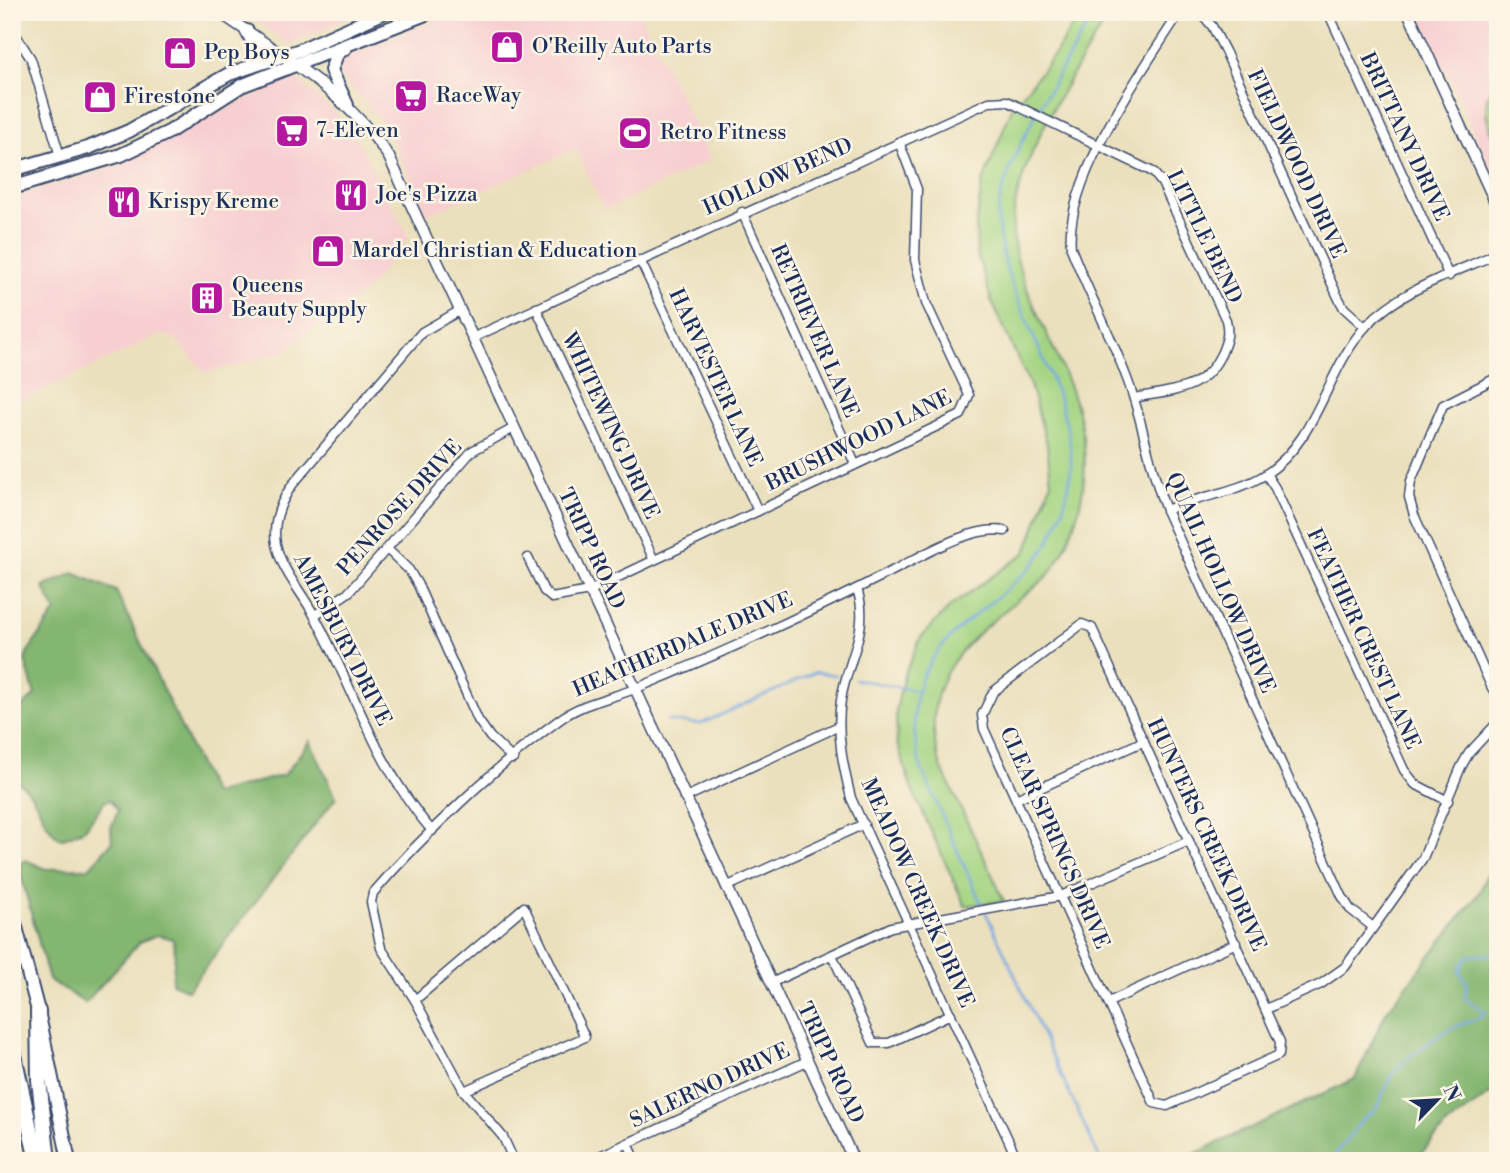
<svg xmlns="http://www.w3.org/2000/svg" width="1510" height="1173" font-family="'Libre Bodoni',serif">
	<rect width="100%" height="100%" fill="#fcf5e5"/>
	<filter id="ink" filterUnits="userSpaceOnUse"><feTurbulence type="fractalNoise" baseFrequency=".0143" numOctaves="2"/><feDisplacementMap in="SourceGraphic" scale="14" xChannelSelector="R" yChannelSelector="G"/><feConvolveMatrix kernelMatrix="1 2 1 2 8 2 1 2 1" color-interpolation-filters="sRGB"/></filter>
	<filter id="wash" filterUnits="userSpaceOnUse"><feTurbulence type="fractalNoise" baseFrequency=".00686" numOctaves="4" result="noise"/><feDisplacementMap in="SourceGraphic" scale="28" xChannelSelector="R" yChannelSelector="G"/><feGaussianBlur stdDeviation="1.57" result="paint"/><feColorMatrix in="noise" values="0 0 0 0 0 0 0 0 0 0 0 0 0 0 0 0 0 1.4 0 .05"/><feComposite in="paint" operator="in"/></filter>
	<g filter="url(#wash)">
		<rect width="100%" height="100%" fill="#ebe0bd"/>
		<g fill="#f7cfd1">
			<path d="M244,12h117l-71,32z"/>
			<path d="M454,12h185l72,148 -107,50 -28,-61 -149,66 -42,-90 -45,-50 1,-16z"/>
			<path d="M1419,12h79v173z"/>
			<path d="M296,78l54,49 59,111 -41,51 -86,64 -77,20 -30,-35 -13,-4 -150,71v-208l106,-31 97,-52 64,-31z"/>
		</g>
		<g fill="#a4d482" stroke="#608270" stroke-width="2">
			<path d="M1081,12h30c-34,53 -101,157 -98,220 2,37 20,71 35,105 22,46 41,89 36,141 -2,29 -17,76 -37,98 -9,10 -23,18 -33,27 -53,43 -94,79 -76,154 3,14 13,29 19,43 16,34 32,67 47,101l-39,5 -54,-119 -14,-44 -1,-33 8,-35 17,-38 30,-31 75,-54 25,-69 -4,-39 -17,-59 -38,-83 -15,-48 -1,-30 6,-40 30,-76 43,-54z"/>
			<path d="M1498,77l-4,31 4,33c-15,-20 -17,-43 0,-64z"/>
		</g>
		<g fill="#83b670" stroke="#4f7267" stroke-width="2">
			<path d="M74,573l42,18 97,203 71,-19 26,-34 26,56 -148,193 -16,-7 3,-30 -2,-14 -16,-4 -17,7 -55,61 -36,-23 -31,-116 8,-4 20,9 43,-1 23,-26 -1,-14 7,-18 -8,-10 -6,2 -19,27 -24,10c-23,-15 -21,-49 -49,-60v-63l23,-21 -10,-34 2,-8 29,-42 -13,-24z"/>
			<path d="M1498,849v239l-52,38 -32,35h-235l176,-82 31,-67 93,-119z"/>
		</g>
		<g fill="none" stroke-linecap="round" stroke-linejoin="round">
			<g stroke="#75a7e1" stroke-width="2.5">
				<path d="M855,679l62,12"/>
				<path d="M667,721l34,3 115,-52 20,3"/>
				<path d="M983,907c-17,-37 -34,-74 -49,-111 -6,-13 -14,-26 -16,-40 -21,-103 46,-125 107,-183 27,-25 43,-68 46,-105 2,-43 -18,-87 -35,-126 -17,-40 -38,-81 -38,-126 -1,-47 72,-161 98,-204"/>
				<path d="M986,913l115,248"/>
				<path d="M1330,1161l33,-42 13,-9 15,-34 18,-19 40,-28 32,-12 5,-5 -21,-13 2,-16 -8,-13 9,-14 30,-2"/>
			</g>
		</g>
	</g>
	<g filter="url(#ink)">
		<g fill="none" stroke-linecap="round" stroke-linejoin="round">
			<g stroke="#3a4a6c" stroke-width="11">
				<g id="minor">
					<path d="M1180,12c-37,58 -116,167 -109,236 19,50 46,97 62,148 12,38 18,76 33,114l176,386 8,13 23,18"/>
					<path d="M1200,12l12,14 13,25 113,246 6,11 21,19"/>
					<path d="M1328,12l121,264"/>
					<path d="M12,29l19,30 29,97"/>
					<path d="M742,212l113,252"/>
					<path d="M640,260l118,251"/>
					<path d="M536,308l117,250"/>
					<path d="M472,338l517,-236 18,-1 146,71 9,11 64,137c3,13 1,20 -4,32 -18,40 -49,38 -88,46"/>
					<path d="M1498,377l-55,28 -32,76 -2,16 5,18 78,173 6,6"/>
					<path d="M1266,474l9,14 129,282 11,14 33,17"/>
					<path d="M1166,510c32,-14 71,-17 100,-36 53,-35 60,-105 101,-149 34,-36 88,-52 131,-72"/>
					<path d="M387,549l22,21 9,15 60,135 12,17 23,22"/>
					<path d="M528,558l16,33 8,7 37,-7 372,-176 8,-20 -43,-92 -11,-43 2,-71 -18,-47"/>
					<path d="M857,589c14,40 -10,71 -16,111 -5,33 2,66 10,98l167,363"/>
					<path d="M315,615l34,-23 123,-141 42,-23"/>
					<path d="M1082,624l10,4 188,414 -1,13 -112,51 -13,-3 -170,-374 -2,-14 11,-23z"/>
					<path d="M684,798l155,-72"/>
					<path d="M1016,799l128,-58"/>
					<path d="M432,831c-58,-68 -77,-141 -118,-216 -12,-23 -33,-45 -38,-71 -4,-23 4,-42 17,-60l129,-152 37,-21"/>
					<path d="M726,887l138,-63"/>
					<path d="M832,955l41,88h16l62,-29"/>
					<path d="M771,983l120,-56 170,-31 128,-55"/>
					<path d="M415,1000l109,-93 61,130 -121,54"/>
					<path d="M1109,1002l127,-59"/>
					<path d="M1266,1009l55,-25 24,-17 78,-109 38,-91 8,-14 29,-31"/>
					<path d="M628,1143l8,18"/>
					<path d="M514,1161l-11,-24 -39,-46 -49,-91 -34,-52 -10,-46 2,-9c51,-59 123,-127 186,-173 24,-18 51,-21 78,-32 86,-35 172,-75 255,-117 30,-15 79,-46 113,-40"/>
					<path d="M589,1161l218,-100"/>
				</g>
			</g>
			<g stroke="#3a4a6c" stroke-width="13">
				<g id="tertiary">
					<path d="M219,12c62,43 128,81 170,145l465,1004"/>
					<path d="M1408,12l90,196"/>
				</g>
			</g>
			<g stroke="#3a4a6c" stroke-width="16">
				<g id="secondary">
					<path d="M247,31l8,16 -3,19"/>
					<path d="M345,48l-8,6 -6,16 16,35"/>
					<path d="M12,170l76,-22 41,-17 100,-57 71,-24 85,-38"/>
					<path d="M12,188l109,-33 48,-23 72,-46 190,-74"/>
					<path d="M12,912l26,99 31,150"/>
				</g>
			</g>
			<g stroke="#3a4a6c" stroke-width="18">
				<g id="motorway">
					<path d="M38,1011l1,69 9,81"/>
					<path d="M12,1046l25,115"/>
					<path d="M12,1160v1"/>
				</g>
			</g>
			<use href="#minor" stroke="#fff" stroke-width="8"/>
			<use href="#tertiary" stroke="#fff" stroke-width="10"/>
			<use href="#secondary" stroke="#fff" stroke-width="12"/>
			<use href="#motorway" stroke="#fff" stroke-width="14"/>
		</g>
	</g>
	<defs>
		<g id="shop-square" transform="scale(1.75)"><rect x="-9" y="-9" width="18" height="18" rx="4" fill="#b5179e" stroke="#fcf5e5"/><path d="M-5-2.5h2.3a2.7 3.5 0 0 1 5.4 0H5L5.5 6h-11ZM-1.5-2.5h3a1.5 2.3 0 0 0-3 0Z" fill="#fff"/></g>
		<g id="supermarket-square" transform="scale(1.75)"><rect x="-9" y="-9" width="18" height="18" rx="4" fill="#b5179e" stroke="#fcf5e5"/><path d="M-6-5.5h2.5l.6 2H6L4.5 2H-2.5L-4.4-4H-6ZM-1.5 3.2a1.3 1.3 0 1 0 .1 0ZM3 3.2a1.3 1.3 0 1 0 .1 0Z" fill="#fff"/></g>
		<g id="stadium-square" transform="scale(1.75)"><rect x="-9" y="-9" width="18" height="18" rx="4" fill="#b5179e" stroke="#fcf5e5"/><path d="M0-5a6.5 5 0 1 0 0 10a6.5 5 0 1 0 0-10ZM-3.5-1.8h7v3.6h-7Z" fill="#fff"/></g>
		<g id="restaurant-square" transform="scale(1.75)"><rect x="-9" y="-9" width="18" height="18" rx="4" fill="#b5179e" stroke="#fcf5e5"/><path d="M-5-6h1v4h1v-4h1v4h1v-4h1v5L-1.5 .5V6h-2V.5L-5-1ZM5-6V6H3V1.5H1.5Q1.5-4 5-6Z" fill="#fff"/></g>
		<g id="building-square" transform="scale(1.75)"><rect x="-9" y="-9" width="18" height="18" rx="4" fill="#b5179e" stroke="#fcf5e5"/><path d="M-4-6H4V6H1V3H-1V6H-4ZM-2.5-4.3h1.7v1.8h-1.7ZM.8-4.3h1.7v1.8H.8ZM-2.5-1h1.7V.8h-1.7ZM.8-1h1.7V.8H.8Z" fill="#fff"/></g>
	</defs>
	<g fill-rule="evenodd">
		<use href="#shop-square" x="507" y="47"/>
		<use href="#shop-square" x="180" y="53"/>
		<use href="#supermarket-square" x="411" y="96"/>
		<use href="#shop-square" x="100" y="97"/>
		<use href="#supermarket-square" x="292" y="131"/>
		<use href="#stadium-square" x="635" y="133"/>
		<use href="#restaurant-square" x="351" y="195"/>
		<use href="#restaurant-square" x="124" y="202"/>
		<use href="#shop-square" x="328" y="251"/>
		<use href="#building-square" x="207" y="298"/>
	</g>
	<g text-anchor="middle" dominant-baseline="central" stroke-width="5" stroke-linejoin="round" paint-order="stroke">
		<g font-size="21" fill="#1b2f5e" stroke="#fcf5e5" text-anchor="start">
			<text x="532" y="47">O'Reilly Auto Parts</text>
			<text x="204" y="53">Pep Boys</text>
			<text x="436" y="96">RaceWay</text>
			<text x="124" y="97">Firestone</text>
			<text x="316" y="131">7-Eleven</text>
			<text x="660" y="133">Retro Fitness</text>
			<text x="376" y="195">Joe's Pizza</text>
			<text x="148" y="202">Krispy Kreme</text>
			<text x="352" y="251">Mardel Christian &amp; Education</text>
			<text x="232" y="286">Queens<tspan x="232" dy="24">Beauty Supply</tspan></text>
		</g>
		<g font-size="21" fill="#1b2f5e" stroke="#fcf5e5">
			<text transform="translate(1404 137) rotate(65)">BRITTANY DRIVE</text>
			<text transform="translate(1296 164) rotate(65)">FIELDWOOD DRIVE</text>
			<text transform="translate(778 177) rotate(-24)">HOLLOW BEND</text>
			<text transform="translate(1204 237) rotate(64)">LITTLE BEND</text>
			<text transform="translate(814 331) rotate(66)">RETRIEVER LANE</text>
			<text transform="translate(715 378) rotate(65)">HARVESTER LANE</text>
			<text transform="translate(610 426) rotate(65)">WHITEWING DRIVE</text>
			<text transform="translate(859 441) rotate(-26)">BRUSHWOOD LANE</text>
			<text transform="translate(400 508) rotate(-48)">PENROSE DRIVE</text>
			<text transform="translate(591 549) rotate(65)">TRIPP ROAD</text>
			<text transform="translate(1220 583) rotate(66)">QUAIL HOLLOW DRIVE</text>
			<text transform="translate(1363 639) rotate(65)">FEATHER CREST LANE</text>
			<text transform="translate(342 640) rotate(63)">AMESBURY DRIVE</text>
			<text transform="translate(683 645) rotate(-23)">HEATHERDALE DRIVE</text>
			<text transform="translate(1206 835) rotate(65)">HUNTERS CREEK DRIVE</text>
			<text transform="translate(1054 838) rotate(66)">CLEAR SPRINGS DRIVE</text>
			<text transform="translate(917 893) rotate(66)">MEADOW CREEK DRIVE</text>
			<text transform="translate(830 1063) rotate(65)">TRIPP ROAD</text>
			<text transform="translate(710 1086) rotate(-25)">SALERNO DRIVE</text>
		</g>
	</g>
	<rect width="1510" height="1173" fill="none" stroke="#fcf5e5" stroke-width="42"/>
	<g transform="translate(1437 1100) rotate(65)" stroke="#fcf5e5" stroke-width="5" paint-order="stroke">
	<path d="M0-5L12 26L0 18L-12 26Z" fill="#1b2f5e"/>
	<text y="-10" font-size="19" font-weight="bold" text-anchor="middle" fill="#1b2f5e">N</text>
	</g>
</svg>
